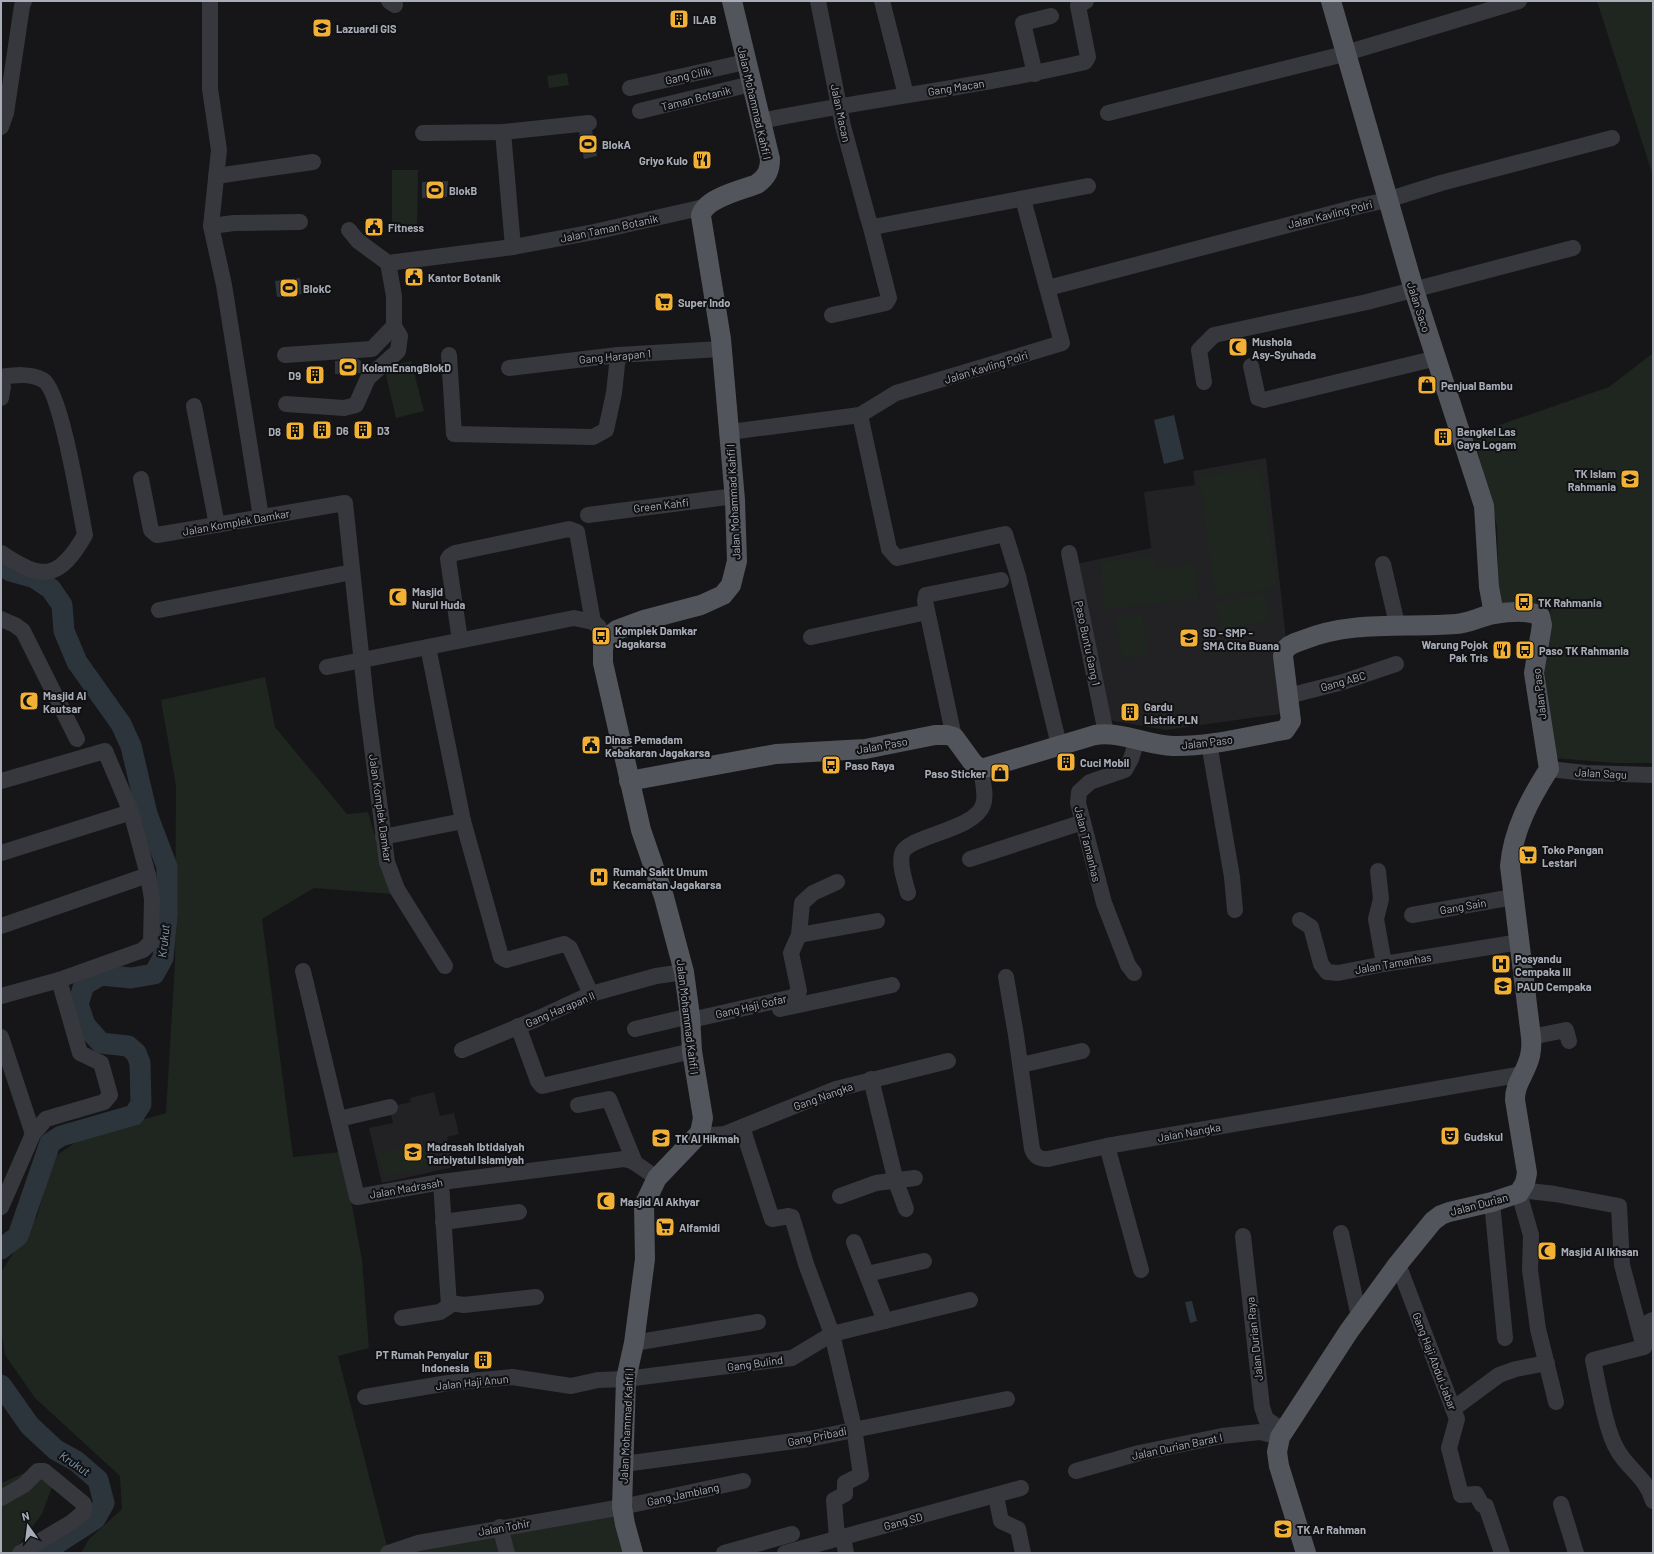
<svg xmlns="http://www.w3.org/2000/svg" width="1654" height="1554" font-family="Barlow,sans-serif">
	<rect width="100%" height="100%" fill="#161618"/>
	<g fill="#222225">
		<path d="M1266,458l28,254 -128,18 -57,-10 -33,-156 75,-16 -7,-56 51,-7 -2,-14z"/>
		<path d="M434,1092l6,24 14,-3 5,21 -12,3 7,30 -72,16 -13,-55 24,-5 -4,-16 22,-5 -1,-4z"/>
	</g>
	<g fill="#1e261f">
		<path d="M1597,1h56v175z"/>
		<path d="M567,73l2,12 -20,3 -2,-12z"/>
		<path d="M392,170h26l-1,65 -25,-6z"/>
		<path d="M1653,353v410h-38l-61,-5 -11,-69 8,-83 -52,4 -2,-84 -24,-92 136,-47z"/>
		<path d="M411,361l13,50 -28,7 -12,-51z"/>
		<path d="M1261,467l16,121 -62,8 -16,-120z"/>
		<path d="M1153,556l2,13 40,-5 4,35 -94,10 -5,-47z"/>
		<path d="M1265,593l5,28 -50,9 -5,-27z"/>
		<path d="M1142,614l6,42 -26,4 -7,-42z"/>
		<path d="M265,677l10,50 72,87 21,-2 24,82 -78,-6 -52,31 31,238 49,-5 20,108 7,88 -31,8 50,194 225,-44 11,47h-543l8,-14 33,-30 -2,-33 -85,-78 -30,-43 -4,-27v-56l36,-55 16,-59 30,-21 83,-24 9,-150 1,-177 -15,-86z"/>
		<path d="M423,1143l5,24 -44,10 -6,-24z"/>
		<path d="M29,1471l24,13 -11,30 -30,39h-11v-70z"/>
	</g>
	<g fill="#2c353c">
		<path d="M592,130l5,26 -13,3 -5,-27z"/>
		<path d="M448,181l-1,16 -25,1v-16z"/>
		<path d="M300,278l2,16 -25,3 -2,-16z"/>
		<path d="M354,357l7,4v12l-26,1v-13l13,-1z"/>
		<path d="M1174,415l10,44 -20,5 -10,-44z"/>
		<path d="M1192,1301l5,20 -7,2 -5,-21z"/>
	</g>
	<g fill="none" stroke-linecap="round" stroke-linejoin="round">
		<g stroke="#2c353c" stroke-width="21">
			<path d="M1,564l9,7 25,7 16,11 11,16 2,26 13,31 44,62 10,22 16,68 20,53v48l-4,43 -9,16 -23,4 -30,-3 -17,10 -6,19 7,21 16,18 27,3 8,7 4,10 1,41 -7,11 -73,21 -11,7 -32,93 -17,13"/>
			<path d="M1,1385l29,41 26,24 20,11 22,19 6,23 -9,16 -53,34"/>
		</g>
		<g stroke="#37383d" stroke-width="16">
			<path d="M210,1v88l9,61 -8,76 13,59 37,232"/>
			<path d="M389,1l6,4"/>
			<path d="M818,1l25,125 25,92 2,6 3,3 215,-41"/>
			<path d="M882,1l24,94"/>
			<path d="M1035,74l-12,-51 28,-7"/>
			<path d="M630,88l115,-26"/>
			<path d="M640,111l111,-27"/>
			<path d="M1108,113l228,-57 183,-55"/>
			<path d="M761,121c108,-22 217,-34 324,-59l3,-5 -10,-51 8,-5"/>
			<path d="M1,127l5,-14 16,-107 2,-5"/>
			<path d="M503,132l10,115"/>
			<path d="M423,133l80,-1 86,-9"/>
			<path d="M216,176l97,-14"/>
			<path d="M211,226l23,-3 66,-1"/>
			<path d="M349,230l9,11 30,22 125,-16 81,-15 110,-25"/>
			<path d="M1048,288l312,-82 27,-6 54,-17 171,-45"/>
			<path d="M832,315l54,-12 3,-5 -19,-74"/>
			<path d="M285,355l87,-6 22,-23"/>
			<path d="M449,355l5,79 139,3 13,-7 8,-37 4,-38"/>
			<path d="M1251,366l7,32 6,2 173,-42"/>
			<path d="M509,368l109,-13 103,-6"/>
			<path d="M1,377c14,-2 29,-4 42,3 18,10 37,130 42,155 -26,45 -42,46 -84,18"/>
			<path d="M1,380l2,7 -2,11"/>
			<path d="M1204,382l-5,-32 15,-15 153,-33 206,-54"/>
			<path d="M286,404l58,4 12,-3 12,-27 30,-27 2,-15 -6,-10v-30l-6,-33"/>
			<path d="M194,406l23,119"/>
			<path d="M860,415l29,134 8,9 108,-24 13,42 41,169"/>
			<path d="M730,432l130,-17 36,-22 166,-50 -39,-144"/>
			<path d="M141,479l10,51 6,5 188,-32 21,198 21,161 10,27 48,77"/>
			<path d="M588,515l147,-19"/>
			<path d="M1069,553l37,180"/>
			<path d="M1383,564l14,60"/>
			<path d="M159,610l193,-38"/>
			<path d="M1,619l14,6 8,6 54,108"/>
			<path d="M811,637l116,-25"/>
			<path d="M460,640l-12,-81 2,-3 5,-3 114,-24 8,3 16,90"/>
			<path d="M428,647l35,174 38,136 5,3 58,-16 6,4 21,46"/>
			<path d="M327,667l247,-49 19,4 6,5"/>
			<path d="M1288,696l55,-14 53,-18"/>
			<path d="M954,737l-29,-136 1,-6 75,-15"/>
			<path d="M1209,743l23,134 3,33"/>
			<path d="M1549,769l37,4 67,2"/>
			<path d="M1,781l104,-30 26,61 17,63 4,24 -1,43 -8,8 -84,30 -58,16"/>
			<path d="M383,837l80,-16"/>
			<path d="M1,853l130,-41"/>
			<path d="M970,859l113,-37"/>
			<path d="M1378,871l3,28 -5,20 8,45"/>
			<path d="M908,893c-3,-12 -9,-27 -6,-39 4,-18 72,-23 81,-49 4,-10 -1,-25 -2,-36"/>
			<path d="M1412,915l101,-18"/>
			<path d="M1300,920l11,7 10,37 6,8 11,1 46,-9 136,-22"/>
			<path d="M1,926l147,-51"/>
			<path d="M799,935l78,-14"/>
			<path d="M303,971l54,226 84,-15 183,-23 8,2 25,17"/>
			<path d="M1134,973l-6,-8 -24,-62 -26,-100 1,-11 11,-10 35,-12 6,-11 6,-19"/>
			<path d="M1006,977l10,58 16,114c3,8 7,10 16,10l59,-13 416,-72"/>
			<path d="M780,1009l112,-24"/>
			<path d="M691,1020l102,-23 6,-6 -8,-38 8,-18 3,-32 11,-10 24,-11"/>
			<path d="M518,1026l20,55 4,5 150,-35"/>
			<path d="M635,1029l55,-13"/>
			<path d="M1,1037l32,97"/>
			<path d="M1531,1037l35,-7 3,11"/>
			<path d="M462,1050l77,-32 52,-24 65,-18 28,-4"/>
			<path d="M1021,1065l61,-14"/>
			<path d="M871,1079l25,103 10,27"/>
			<path d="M578,1105l31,-6 26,64"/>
			<path d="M339,1119l51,-12"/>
			<path d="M742,1127l30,92 17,-3 3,1 14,47 26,70 22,94 7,47 -16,8v11l-11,6 3,38"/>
			<path d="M700,1133l12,2 13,-1 111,-45 112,-28"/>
			<path d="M1107,1146l34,124"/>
			<path d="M1521,1190l34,4 64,12 3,59 22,82"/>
			<path d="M1519,1193l12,42 -1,35 8,59 18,73"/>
			<path d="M840,1196l36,-13 39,-5"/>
			<path d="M1492,1202l13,136"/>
			<path d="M1,1207l32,-73 13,-15 58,-17 6,-7 -9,-32 -21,-10 -21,-73"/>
			<path d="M443,1222l76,-10"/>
			<path d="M1341,1233l18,84"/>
			<path d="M1243,1236l19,171 4,12 18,12"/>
			<path d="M854,1242l31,79"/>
			<path d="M1398,1264l59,155 -8,29 12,47 15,-1 6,11 4,1 16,47"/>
			<path d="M867,1274l57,-13"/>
			<path d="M450,1303l14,2 72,-8"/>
			<path d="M402,1318l38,-6 9,-6 -8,-124"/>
			<path d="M634,1343l124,-21"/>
			<path d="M1644,1343l3,-20 6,-3"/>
			<path d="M1644,1347l-51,13c5,23 13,73 25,91 11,19 28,26 35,50"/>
			<path d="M365,1397l83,-14 64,-6 59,9 27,-6 28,-1 166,-21 40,-24 138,-34"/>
			<path d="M1453,1409l46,-34 17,-6 31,-6"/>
			<path d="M624,1464l185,-25 198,-40"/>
			<path d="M1076,1471l63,-18 83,-17 38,-4 20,5"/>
			<path d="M996,1496l5,25 17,8 5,24"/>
			<path d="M1,1498l23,-13 14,-14h6l40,33v8l-12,10 -52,31"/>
			<path d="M1561,1504l15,49"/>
			<path d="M500,1527l7,26"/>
			<path d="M843,1537l3,16"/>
			<path d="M388,1553l30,-10 204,-36 121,-26"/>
			<path d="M724,1553l68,-19"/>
			<path d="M785,1553l236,-65"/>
		</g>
		<g stroke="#53555c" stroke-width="20">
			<path d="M1331,1l83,289 70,216 5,81 5,27"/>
			<path d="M629,781l147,-27 89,-5 70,-14h12l7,2 19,26 8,6 114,-34c26,-4 52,10 78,11 37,1 76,-10 112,-16l6,-9 -8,-65c2,-11 10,-12 20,-16 49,-20 101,-12 153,-16 14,-1 25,-8 38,-10 13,-2 35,-4 46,2l2,9 -8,48 15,96c-19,30 -36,61 -39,97l21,171c1,10 0,19 -4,28 -5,13 -12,20 -12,35l12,73 -2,10 -6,10 -27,9 -43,10 -8,3 -8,6 -35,43 -49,67 -69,106 -3,15 2,14 27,87"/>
			<path d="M633,1553l-8,-29 -3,-17 4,-128 8,-36 11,-84 -1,-54 13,-27 43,-45 3,-15 -11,-67 -2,-35 -6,-44 -20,-75 -23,-67 -38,-167v-16l5,-10 9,-7 27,-10 57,-15 22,-10 8,-10 6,-24 -2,-61 -14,-161 -20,-123c3,-18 41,-26 56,-32 10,-7 13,-14 13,-25l-38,-158"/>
		</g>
	</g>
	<defs>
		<g id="building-square" transform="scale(1)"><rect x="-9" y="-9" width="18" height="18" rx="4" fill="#f2b134" stroke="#111113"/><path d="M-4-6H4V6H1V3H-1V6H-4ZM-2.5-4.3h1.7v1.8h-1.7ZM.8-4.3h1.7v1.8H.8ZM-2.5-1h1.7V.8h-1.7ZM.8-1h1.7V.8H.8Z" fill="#111"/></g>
		<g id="school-square" transform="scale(1)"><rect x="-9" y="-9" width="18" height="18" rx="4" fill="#f2b134" stroke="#111113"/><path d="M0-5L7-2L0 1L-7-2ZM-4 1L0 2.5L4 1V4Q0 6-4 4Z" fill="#111"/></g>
		<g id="stadium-square" transform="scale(1)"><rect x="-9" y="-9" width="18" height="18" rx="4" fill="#f2b134" stroke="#111113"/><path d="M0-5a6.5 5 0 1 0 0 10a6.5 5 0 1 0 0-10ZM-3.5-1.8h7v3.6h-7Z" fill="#111"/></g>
		<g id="restaurant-square" transform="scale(1)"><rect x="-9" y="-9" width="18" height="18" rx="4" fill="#f2b134" stroke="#111113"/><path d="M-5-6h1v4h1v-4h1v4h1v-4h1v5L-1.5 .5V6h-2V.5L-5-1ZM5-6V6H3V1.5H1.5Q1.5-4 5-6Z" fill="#111"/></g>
		<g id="civic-square" transform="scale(1)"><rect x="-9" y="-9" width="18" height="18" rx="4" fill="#f2b134" stroke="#111113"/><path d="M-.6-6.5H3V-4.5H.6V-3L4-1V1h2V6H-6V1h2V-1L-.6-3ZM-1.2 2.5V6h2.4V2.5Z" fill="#111"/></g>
		<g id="supermarket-square" transform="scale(1)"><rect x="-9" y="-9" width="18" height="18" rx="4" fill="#f2b134" stroke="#111113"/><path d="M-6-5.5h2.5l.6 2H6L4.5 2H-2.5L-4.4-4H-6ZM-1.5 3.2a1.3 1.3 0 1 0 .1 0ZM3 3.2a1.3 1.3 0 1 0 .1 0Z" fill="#111"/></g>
		<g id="mosque-square" transform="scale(1)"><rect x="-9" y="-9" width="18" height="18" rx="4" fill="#f2b134" stroke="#111113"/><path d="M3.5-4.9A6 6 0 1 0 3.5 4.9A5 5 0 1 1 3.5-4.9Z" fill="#111"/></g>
		<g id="shop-square" transform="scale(1)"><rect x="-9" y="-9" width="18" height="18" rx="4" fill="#f2b134" stroke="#111113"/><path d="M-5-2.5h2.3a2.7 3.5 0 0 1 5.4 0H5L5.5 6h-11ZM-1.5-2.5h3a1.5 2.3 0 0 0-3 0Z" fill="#111"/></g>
		<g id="bus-square" transform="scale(1)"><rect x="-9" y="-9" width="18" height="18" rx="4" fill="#f2b134" stroke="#111113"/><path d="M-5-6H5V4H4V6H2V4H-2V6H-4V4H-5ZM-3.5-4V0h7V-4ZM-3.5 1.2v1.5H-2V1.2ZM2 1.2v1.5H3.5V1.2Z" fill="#111"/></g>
		<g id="hospital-square" transform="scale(1)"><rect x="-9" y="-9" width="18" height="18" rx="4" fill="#f2b134" stroke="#111113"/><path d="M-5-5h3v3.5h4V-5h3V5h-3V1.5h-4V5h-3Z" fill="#111"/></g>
		<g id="theatre-square" transform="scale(1)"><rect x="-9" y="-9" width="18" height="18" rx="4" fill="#f2b134" stroke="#111113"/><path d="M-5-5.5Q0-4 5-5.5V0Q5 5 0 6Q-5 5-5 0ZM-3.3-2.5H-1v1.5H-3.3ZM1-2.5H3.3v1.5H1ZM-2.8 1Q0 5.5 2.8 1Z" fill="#111"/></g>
	</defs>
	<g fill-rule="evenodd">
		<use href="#building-square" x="679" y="19"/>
		<use href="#school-square" x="322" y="28"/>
		<use href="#stadium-square" x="588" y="144"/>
		<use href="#restaurant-square" x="702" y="160"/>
		<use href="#stadium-square" x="435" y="190"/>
		<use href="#civic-square" x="374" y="227"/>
		<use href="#civic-square" x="414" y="277"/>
		<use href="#stadium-square" x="289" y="288"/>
		<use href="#supermarket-square" x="664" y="302"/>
		<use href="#mosque-square" x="1238" y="347"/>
		<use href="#stadium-square" x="348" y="367"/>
		<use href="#building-square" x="315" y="375"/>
		<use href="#shop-square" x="1427" y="385"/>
		<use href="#building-square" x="322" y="430"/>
		<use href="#building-square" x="363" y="430"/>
		<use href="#building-square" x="295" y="431"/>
		<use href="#building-square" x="1443" y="437"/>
		<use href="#school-square" x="1630" y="479"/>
		<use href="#mosque-square" x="398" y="597"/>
		<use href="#bus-square" x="1524" y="602"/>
		<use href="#bus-square" x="601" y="636"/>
		<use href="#school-square" x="1189" y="638"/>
		<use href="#restaurant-square" x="1502" y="650"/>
		<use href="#bus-square" x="1525" y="650"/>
		<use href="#mosque-square" x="29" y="701"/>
		<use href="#building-square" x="1130" y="712"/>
		<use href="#civic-square" x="591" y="745"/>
		<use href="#building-square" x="1066" y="762"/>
		<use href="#bus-square" x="831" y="765"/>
		<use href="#shop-square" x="1000" y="773"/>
		<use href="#supermarket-square" x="1528" y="855"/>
		<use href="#hospital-square" x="599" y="877"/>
		<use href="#hospital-square" x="1501" y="964"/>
		<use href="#school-square" x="1503" y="986"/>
		<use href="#theatre-square" x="1450" y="1136"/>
		<use href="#school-square" x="661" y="1138"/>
		<use href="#school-square" x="413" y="1152"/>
		<use href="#mosque-square" x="606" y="1201"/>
		<use href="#supermarket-square" x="665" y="1227"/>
		<use href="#mosque-square" x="1547" y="1251"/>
		<use href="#building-square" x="483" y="1360"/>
		<use href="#school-square" x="1283" y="1529"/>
	</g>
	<g text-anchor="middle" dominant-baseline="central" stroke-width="4" stroke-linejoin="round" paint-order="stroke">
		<g font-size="11" font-weight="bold" fill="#a8adb8" stroke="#111113" text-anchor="start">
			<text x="693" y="19">ILAB</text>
			<text x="336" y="28">Lazuardi GIS</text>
			<text x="602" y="144">BlokA</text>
			<text x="688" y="160" text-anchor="end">Griyo Kulo</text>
			<text x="449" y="190">BlokB</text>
			<text x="388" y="227">Fitness</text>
			<text x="428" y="277">Kantor Botanik</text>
			<text x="303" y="288">BlokC</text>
			<text x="678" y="302">Super Indo</text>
			<text x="1252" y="341">Mushola<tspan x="1252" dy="13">Asy-Syuhada</tspan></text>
			<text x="362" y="367">KolamEnangBlokD</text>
			<text x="301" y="375" text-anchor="end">D9</text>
			<text x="1441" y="385">Penjual Bambu</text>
			<text x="336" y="430">D6</text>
			<text x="377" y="430">D3</text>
			<text x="281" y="431" text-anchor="end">D8</text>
			<text x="1457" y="431">Bengkel Las<tspan x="1457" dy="13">Gaya Logam</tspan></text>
			<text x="1616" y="473" text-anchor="end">TK Islam<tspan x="1616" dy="13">Rahmania</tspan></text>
			<text x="412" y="591">Masjid<tspan x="412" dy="13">Nurul Huda</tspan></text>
			<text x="1538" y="602">TK Rahmania</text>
			<text x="615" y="630">Komplek Damkar<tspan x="615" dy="13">Jagakarsa</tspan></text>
			<text x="1203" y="632">SD - SMP -<tspan x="1203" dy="13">SMA Cita Buana</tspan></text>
			<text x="1488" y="644" text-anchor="end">Warung Pojok<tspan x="1488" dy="13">Pak Tris</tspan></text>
			<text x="1539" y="650">Paso TK Rahmania</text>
			<text x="43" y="695">Masjid Al<tspan x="43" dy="13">Kautsar</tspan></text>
			<text x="1144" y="706">Gardu<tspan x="1144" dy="13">Listrik PLN</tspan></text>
			<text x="605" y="739">Dinas Pemadam<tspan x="605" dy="13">Kebakaran Jagakarsa</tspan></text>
			<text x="1080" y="762">Cuci Mobil</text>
			<text x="845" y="765">Paso Raya</text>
			<text x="986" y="773" text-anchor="end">Paso Sticker</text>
			<text x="1542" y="849">Toko Pangan<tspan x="1542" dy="13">Lestari</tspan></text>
			<text x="613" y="871">Rumah Sakit Umum<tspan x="613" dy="13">Kecamatan Jagakarsa</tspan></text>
			<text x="1515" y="958">Posyandu<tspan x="1515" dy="13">Cempaka III</tspan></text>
			<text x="1517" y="986">PAUD Cempaka</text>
			<text x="1464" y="1136">Gudskul</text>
			<text x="675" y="1138">TK Al Hikmah</text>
			<text x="427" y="1146">Madrasah Ibtidaiyah<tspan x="427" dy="13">Tarbiyatul Islamiyah</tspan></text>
			<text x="620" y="1201">Masjid Al Akhyar</text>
			<text x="679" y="1227">Alfamidi</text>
			<text x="1561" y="1251">Masjid Al Ikhsan</text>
			<text x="469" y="1354" text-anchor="end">PT Rumah Penyalur<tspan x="469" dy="13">Indonesia</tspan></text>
			<text x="1297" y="1529">TK Ar Rahman</text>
		</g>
		<g font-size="11" fill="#a8adb8" stroke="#111113">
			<text transform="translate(688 75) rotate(-13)">Gang Cilik</text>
			<text transform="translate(956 87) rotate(-9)">Gang Macan</text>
			<text transform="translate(696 98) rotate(-14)">Taman Botanik</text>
			<text transform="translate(755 103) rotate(77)">Jalan Mohammad Kahfi I</text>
			<text transform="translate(841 113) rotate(78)">Jalan Macan</text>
			<text transform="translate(1330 214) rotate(-14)">Jalan Kavling Polri</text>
			<text transform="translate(609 228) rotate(-12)">Jalan Taman Botanik</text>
			<text transform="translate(1419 307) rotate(72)">Jalan Saco</text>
			<text transform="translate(615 356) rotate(-5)">Gang Harapan 1</text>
			<text transform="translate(986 367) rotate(-17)">Jalan Kavling Polri</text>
			<text transform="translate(733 502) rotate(-93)">Jalan Mohammad Kahfi I</text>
			<text transform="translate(661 505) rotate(-7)">Green Kahfi</text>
			<text transform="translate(236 522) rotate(-10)">Jalan Komplek Damkar</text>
			<text transform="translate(1088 643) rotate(78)">Paso Buntu Gang 1</text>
			<text transform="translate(1343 681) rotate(-16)">Gang ABC</text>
			<text transform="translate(1539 694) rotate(-97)">Jalan Paso</text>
			<text transform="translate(1207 742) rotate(-7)">Jalan Paso</text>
			<text transform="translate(882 745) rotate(-10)">Jalan Paso</text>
			<text transform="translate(1601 773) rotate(3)">Jalan Sagu</text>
			<text transform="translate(381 808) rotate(82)">Jalan Komplek Damkar</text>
			<text transform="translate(1088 844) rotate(76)">Jalan Tamanhas</text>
			<text transform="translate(1463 906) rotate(-10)">Gang Sain</text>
			<text transform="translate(1393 963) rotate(-10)">Jalan Tamanhas</text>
			<text transform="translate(751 1006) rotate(-13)">Gang Haji Gofar</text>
			<text transform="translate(560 1009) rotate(-23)">Gang Harapan II</text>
			<text transform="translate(688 1017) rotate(83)">Jalan Mohammad Kahfi I</text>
			<text transform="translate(823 1096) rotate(-20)">Gang Nangka</text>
			<text transform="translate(1189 1132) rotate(-10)">Jalan Nangka</text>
			<text transform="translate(406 1188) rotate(-10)">Jalan Madrasah</text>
			<text transform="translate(1479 1204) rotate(-15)">Jalan Durian</text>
			<text transform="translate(1254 1339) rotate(-96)">Jalan Durian Raya</text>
			<text transform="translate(1435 1361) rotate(69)">Gang Haji Abdul Jabar</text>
			<text transform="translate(755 1363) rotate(-8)">Gang Bulind</text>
			<text transform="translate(472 1382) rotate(-6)">Jalan Haji Anun</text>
			<text transform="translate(626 1426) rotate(-87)">Jalan Mohammad Kahfi I</text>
			<text transform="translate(817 1436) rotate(-11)">Gang Pribadi</text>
			<text transform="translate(1177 1446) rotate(-12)">Jalan Durian Barat I</text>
			<text transform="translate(683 1494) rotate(-12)">Gang Jamblang</text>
			<text transform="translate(903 1521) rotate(-15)">Gang SD</text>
			<text transform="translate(504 1527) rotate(-10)">Jalan Tohir</text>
		</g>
		<g font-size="12" font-style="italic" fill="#7f9bb3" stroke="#111113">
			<text transform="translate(163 941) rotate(-84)">Krukut</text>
			<text transform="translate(75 1463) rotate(34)">Krukut</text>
		</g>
	</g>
	<rect width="1654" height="1554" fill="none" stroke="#a8adb8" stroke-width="4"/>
	<g transform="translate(28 1526) rotate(346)" stroke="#111113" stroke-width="3" paint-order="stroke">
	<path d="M0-3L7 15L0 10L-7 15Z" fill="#a8adb8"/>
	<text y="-6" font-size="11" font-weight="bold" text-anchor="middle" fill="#a8adb8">N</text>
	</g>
</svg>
